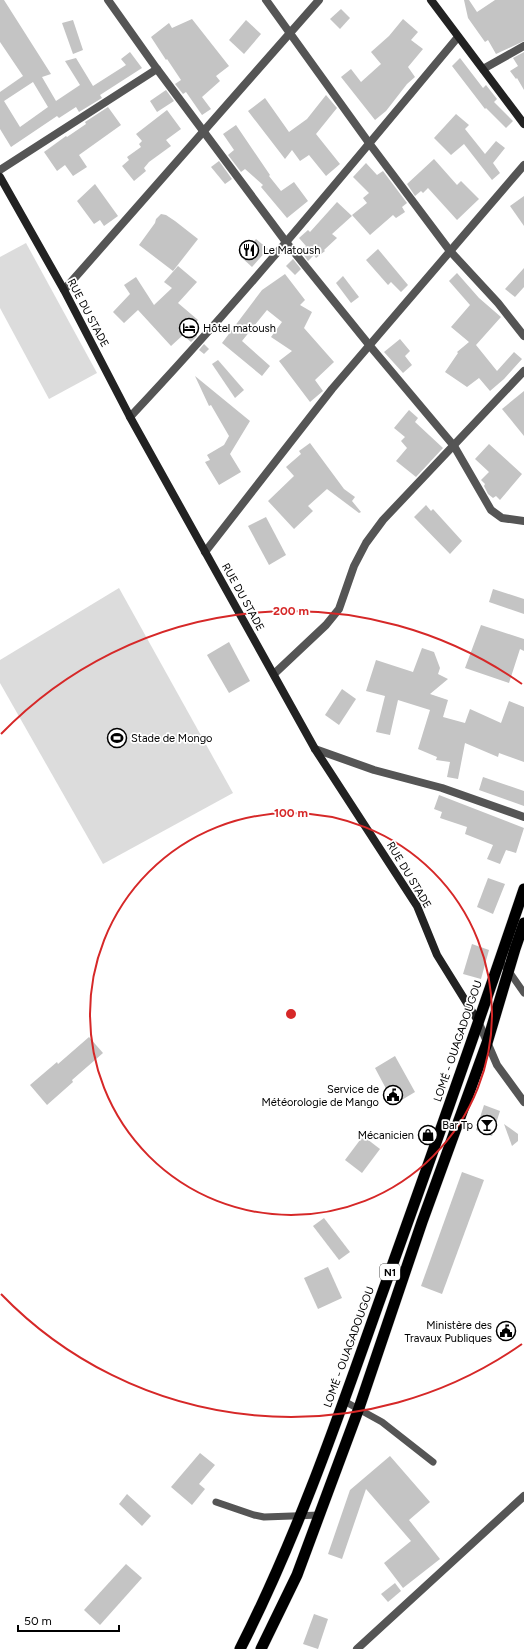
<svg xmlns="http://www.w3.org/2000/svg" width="524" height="1649" font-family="Figtree,sans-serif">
	<rect width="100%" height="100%" fill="#fff"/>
	<g fill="#dcdcdc">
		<path d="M26,243l71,130 -48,26 -49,-91v-51z"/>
		<path d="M119,588l114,205 -130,71 -103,-181v-23z"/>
	</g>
	<g fill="#c4c4c4" fill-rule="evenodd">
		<path d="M0,0h4l47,74 -9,3 14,24 24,-16 -15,-24 11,-3 17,28 33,-21 -5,-6 9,-7 12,16 -42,27 2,3 -23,14 -3,-5 -17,11 -2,-2 -46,31 -11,-18v-37l23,-16 -23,-34zM33,82l15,25 -28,20 -16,-26z"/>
		<path d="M464,0h5l8,12 18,-12h29v41l-28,13 -8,-14 -3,2 -17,-24z"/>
		<path d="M341,9l9,9 -10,11 -10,-10z"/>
		<path d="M192,19l37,47 -13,10 4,5 -18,16 9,12 -9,6 -16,-23 -3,2 -8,-10 6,-4 -14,-21 -1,1 -15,-23 18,-14 3,5z"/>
		<path d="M403,19l15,13 -7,8 12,9 -15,18 7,10 -8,7 -21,27 -11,9 -34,-43 10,-8 10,13 20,-18 -10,-12 18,-16z"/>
		<path d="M73,20l10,30 -10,4 -11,-31z"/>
		<path d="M246,20l15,14 -17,20 -15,-14z"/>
		<path d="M524,52v38l-7,-12 -1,1 -6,-8 8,-5 -5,-8z"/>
		<path d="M460,58l23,30 3,-3 11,14 -3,3 19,19 -7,7 -20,-20 -1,1 -33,-43z"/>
		<path d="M166,90l8,11 -17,11 -7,-11z"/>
		<path d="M326,95l11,13 -21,26 24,30 -14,12 -17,-21 -9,6 -8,-11 -7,9 -37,-48 17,-13 24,34 18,-13z"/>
		<path d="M108,107l13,18 -42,30 8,12 -14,9 -8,-11 -8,6 -13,-19 22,-16 1,1 19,-13 -1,-2z"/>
		<path d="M167,110l14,19 -15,11 5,6 -22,16 -5,6 2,3 -12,10 -12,-15 7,-6 -2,-3 14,-10 -2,-3 3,-3 -6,-7z"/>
		<path d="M456,114l13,11 -4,4 20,25 11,-13 9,7 -12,15 7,10 -8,7 -28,-36 -13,11 -17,-17z"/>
		<path d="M236,125l34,50 -1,1 12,15 13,-9 14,19 -21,17 -26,-31 2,-2 -18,-16 -4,3 -13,-17 6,-5 -11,-16z"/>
		<path d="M434,159l23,26 4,-4 18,18 -22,21 -29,-32 -5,5 -2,-2 -6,5 -8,-12z"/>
		<path d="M219,161l13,18 -7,5 -14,-17z"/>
		<path d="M366,163l11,12 6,-4 24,32 -5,4 3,5 -9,6 -3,-3 -23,20 -18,-20 15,-12 -4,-5 6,-5 -16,-16z"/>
		<path d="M95,184l23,32 -14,10 -4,-6 -6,4 -17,-23z"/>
		<path d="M524,196v30l-14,-20z"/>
		<path d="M337,202l15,14 -20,18 5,4 -13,12 1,1 -9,7 -2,-3 -6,6 -7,-10 5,-5 -7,-8 9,-8 2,2z"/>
		<path d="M161,214l5,1 9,6 23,18 -25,32 -34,-26 16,-22 1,-4z"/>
		<path d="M256,239l12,10 -16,18 -11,-10z"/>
		<path d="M378,249l30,36 -7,7 -10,-10 -3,3 -22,-25z"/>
		<path d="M293,259l8,10 -6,6 -9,-9z"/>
		<path d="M178,266l19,16 -19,21 20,17 -8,7 7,9 -6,6 -8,-7 -12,11 -33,-36 -14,13 -11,-11 17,-18 -6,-9 12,-8 18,28 18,-17 -8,-6z"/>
		<path d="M524,268v19l-9,10 -10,-8z"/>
		<path d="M457,273l22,25 22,19 -25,28 21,26 17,-19 8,7 -18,20 -14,12 -11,-13 -12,9 -22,-15 13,-19 -1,-1 12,-10 -18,-15 19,-22 -21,-24z"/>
		<path d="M285,274l20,26 -5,5 12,7 -8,16 30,34 -19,18 8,11 -13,11 -31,-41 13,-10 -21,-14 11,-15 -15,-12 -25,31 28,25 -8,10 -40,-33 40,-53z"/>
		<path d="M343,276l16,21 -8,6 -15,-20z"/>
		<path d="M400,339l10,12 -5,5 7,9 -9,8 -19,-21z"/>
		<path d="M204,344l5,5 -5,5 -5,-4z"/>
		<path d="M218,360l26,30 -9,8 -23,-34z"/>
		<path d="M195,376l55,45 -20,33 11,18 -22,13 -14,-23 5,-2 -3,-5 17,-10 5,-9 -18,-31 -2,1z"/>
		<path d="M524,391v45l-22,-27z"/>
		<path d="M409,410l9,8 -3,4 28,26 -27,29 -20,-16 11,-13 -6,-7 4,-4 -11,-9z"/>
		<path d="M310,443l34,46 11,8 -3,4 9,11 -2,1 -32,-24 -19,17 5,5 -19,18 -26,-28 26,-25 -8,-9 15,-13 -2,-3z"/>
		<path d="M489,444l33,30 -22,26 -4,-4 -3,2 -5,-4 -4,-8 1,-2 -4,-4 8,-8 -14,-13z"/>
		<path d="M426,505l5,6 2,-2 29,32 -12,13 -36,-37z"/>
		<path d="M266,517l20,38 -17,10 -21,-39z"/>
		<path d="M493,589l31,10v15l-35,-12z"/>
		<path d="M481,625l43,14v12l-4,-2 -11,34 -44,-15z"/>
		<path d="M229,642l21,39 -21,12 -22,-38z"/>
		<path d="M422,648l12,4 6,16 -2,6 10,5 -18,15 18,6 -5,17 22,6 5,-14 31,14 8,-22 15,6v55l-25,-9 -1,4 -33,-14 -7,36 -11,-2 3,-15 -14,-2 1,-3 -19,-8 12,-39 -32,-10 -8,35 -14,-3 9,-36 -19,-5 10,-31 37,12z"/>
		<path d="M342,689l14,10 -17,26 -14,-10z"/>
		<path d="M483,777l41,14v15l-45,-16z"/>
		<path d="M439,795l85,33 -8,25 -10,-3 -6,14 -13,-5 6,-14 -28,-11 2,-7 -27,-9 2,-6 -8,-3z"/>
		<path d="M488,878l17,6 -12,30 -16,-7z"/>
		<path d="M472,944l17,6 -8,29 -18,-5z"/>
		<path d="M89,1037l14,16 -31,27 1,2 -26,23 -17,-20 27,-23 1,2z"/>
		<path d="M395,1056l20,36 -15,9 -3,-6 -6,3 -16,-30z"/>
		<path d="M484,1105l16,6 -8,25 -16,-6z"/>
		<path d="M504,1124l14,10v7l-6,5z"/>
		<path d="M363,1136l17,13 -18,24 -17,-13z"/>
		<path d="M462,1172l22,8 -42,114 -21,-8z"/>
		<path d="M324,1218l26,34 -11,8 -26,-34z"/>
		<path d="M328,1267l14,31 -24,11 -14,-31z"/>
		<path d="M200,1453l15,12 -16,19 6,5 -13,16 -21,-18z"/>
		<path d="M390,1456l40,46 -21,18 31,39 -37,29 -19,-25 27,-22 -45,-52 -24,70 -14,-5 22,-64z"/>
		<path d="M127,1494l24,22 -9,10 -23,-22z"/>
		<path d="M126,1564l16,14 -42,47 -16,-15z"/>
		<path d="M395,1583l6,8 -13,11 -7,-8z"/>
		<path d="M314,1614l14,5 -10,30 -15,-5z"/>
	</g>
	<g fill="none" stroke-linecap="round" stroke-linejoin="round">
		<g stroke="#dbdbdb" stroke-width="12">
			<g id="trunk">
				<path d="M240,1649c56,-110 97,-228 138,-344 50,-139 99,-277 146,-416"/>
				<path d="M261,1649l36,-74 62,-167 63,-186 65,-179 28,-94 9,-26"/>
			</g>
		</g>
		<g stroke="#555" stroke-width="7">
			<path d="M499,961l9,9 16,23"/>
			<path d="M344,1401l38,21 51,40"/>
			<path d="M216,1502l38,13 10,2 56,-2"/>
		</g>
		<g stroke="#555" stroke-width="8">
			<path d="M108,0l49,69 129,173 84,104 84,100 37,64 11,8 22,3"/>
			<path d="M266,0l103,143 81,108 48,52 26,33"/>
			<path d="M483,69l41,-23"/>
			<path d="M0,170l157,-101"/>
			<path d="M64,290l255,-290"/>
			<path d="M130,417c115,-122 221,-252 328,-380"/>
			<path d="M205,552l127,-163 192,-224"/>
			<path d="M274,674l52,-49 13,-16 15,-43 12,-23 17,-23 141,-149"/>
			<path d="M315,749l59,21 68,18 82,29"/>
			<path d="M478,1021l19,44 27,37"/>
			<path d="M357,1649l167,-153"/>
		</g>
		<g stroke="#222" stroke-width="8">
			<path d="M431,0l93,124"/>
			<path d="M0,177l64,113 66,127 185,332 102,157 20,49 41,66"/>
		</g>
		<use href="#trunk" stroke="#000" stroke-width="11"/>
	</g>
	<g fill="none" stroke="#d62828" stroke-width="2">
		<circle cx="291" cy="1014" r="201"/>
		<path d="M522 1344A403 403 0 0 1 1 1294M1 734A403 403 0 0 1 522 684"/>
	</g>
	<defs>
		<g id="restaurant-ring" transform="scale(1)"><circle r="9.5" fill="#fff" stroke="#000" stroke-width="1.5"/><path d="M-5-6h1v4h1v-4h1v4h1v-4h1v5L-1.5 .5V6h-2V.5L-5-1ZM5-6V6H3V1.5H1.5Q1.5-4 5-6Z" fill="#000"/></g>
		<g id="hotel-ring" transform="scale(1)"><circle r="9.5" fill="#fff" stroke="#000" stroke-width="1.5"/><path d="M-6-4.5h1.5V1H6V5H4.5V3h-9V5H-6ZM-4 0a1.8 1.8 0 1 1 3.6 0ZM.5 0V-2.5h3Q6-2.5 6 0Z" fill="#000"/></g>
		<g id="stadium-ring" transform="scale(1)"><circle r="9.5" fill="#fff" stroke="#000" stroke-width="1.5"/><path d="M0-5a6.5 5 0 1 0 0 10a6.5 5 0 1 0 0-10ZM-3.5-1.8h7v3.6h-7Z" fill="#000"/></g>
		<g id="civic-ring" transform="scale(1)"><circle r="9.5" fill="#fff" stroke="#000" stroke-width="1.5"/><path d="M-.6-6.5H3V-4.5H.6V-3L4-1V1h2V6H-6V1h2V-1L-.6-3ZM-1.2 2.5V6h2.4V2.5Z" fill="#000"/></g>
		<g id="bar-ring" transform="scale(1)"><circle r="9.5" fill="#fff" stroke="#000" stroke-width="1.5"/><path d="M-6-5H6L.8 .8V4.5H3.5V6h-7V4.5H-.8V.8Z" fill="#000"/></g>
		<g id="shop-ring" transform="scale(1)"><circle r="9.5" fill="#fff" stroke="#000" stroke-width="1.5"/><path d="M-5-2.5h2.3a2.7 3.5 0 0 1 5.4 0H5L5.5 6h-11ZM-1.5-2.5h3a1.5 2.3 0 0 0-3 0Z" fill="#000"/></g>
	</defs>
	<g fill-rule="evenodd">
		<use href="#restaurant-ring" x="249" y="250"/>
		<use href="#hotel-ring" x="189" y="328"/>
		<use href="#stadium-ring" x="117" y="738"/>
		<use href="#civic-ring" x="393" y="1095"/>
		<use href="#bar-ring" x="487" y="1125"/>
		<use href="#shop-ring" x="428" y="1135"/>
		<use href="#civic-ring" x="506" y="1331"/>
	</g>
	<g text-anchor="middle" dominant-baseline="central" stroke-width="3.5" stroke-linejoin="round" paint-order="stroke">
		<rect fill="#fff" stroke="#4c4c4c" stroke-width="1" x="380" y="1264" width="20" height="16" rx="3"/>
		<g font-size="10" font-weight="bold" fill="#000">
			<text x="390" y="1272">N1</text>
		</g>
		<g font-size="11" fill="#000" stroke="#fff" text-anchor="end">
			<text x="263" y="250" text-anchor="start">Le Matoush</text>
			<text x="203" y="328" text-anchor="start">Hôtel matoush</text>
			<text x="131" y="738" text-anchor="start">Stade de Mongo</text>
			<text x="379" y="1089">Service de<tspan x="379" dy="13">Météorologie de Mango</tspan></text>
			<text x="473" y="1125">Bar Tp</text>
			<text x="414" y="1135">Mécanicien</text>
			<text x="492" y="1325">Ministère des<tspan x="492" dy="13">Travaux Publiques</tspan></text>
		</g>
		<g font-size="11" fill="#000" stroke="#fff">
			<text transform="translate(88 313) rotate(62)">RUE DU STADE</text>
			<text transform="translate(243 597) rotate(61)">RUE DU STADE</text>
			<text transform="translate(409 875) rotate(59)">RUE DU STADE</text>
			<text transform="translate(458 1041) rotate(-71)">LOMÉ - OUAGADOUGOU</text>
			<text transform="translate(349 1347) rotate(-70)">LOMÉ - OUAGADOUGOU</text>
		</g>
	</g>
	<circle cx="291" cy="1014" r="6" fill="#d62828" stroke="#fff" stroke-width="2"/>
	<g font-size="12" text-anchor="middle" font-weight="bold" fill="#d62828" stroke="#fff" stroke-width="3.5" stroke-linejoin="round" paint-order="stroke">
		<text x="291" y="615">200 m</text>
		<text x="291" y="817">100 m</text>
	</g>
	<path d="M18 1625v6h101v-6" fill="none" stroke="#000000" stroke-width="2"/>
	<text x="24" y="1625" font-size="12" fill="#000000" stroke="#ffffff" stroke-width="3" paint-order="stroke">50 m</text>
</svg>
